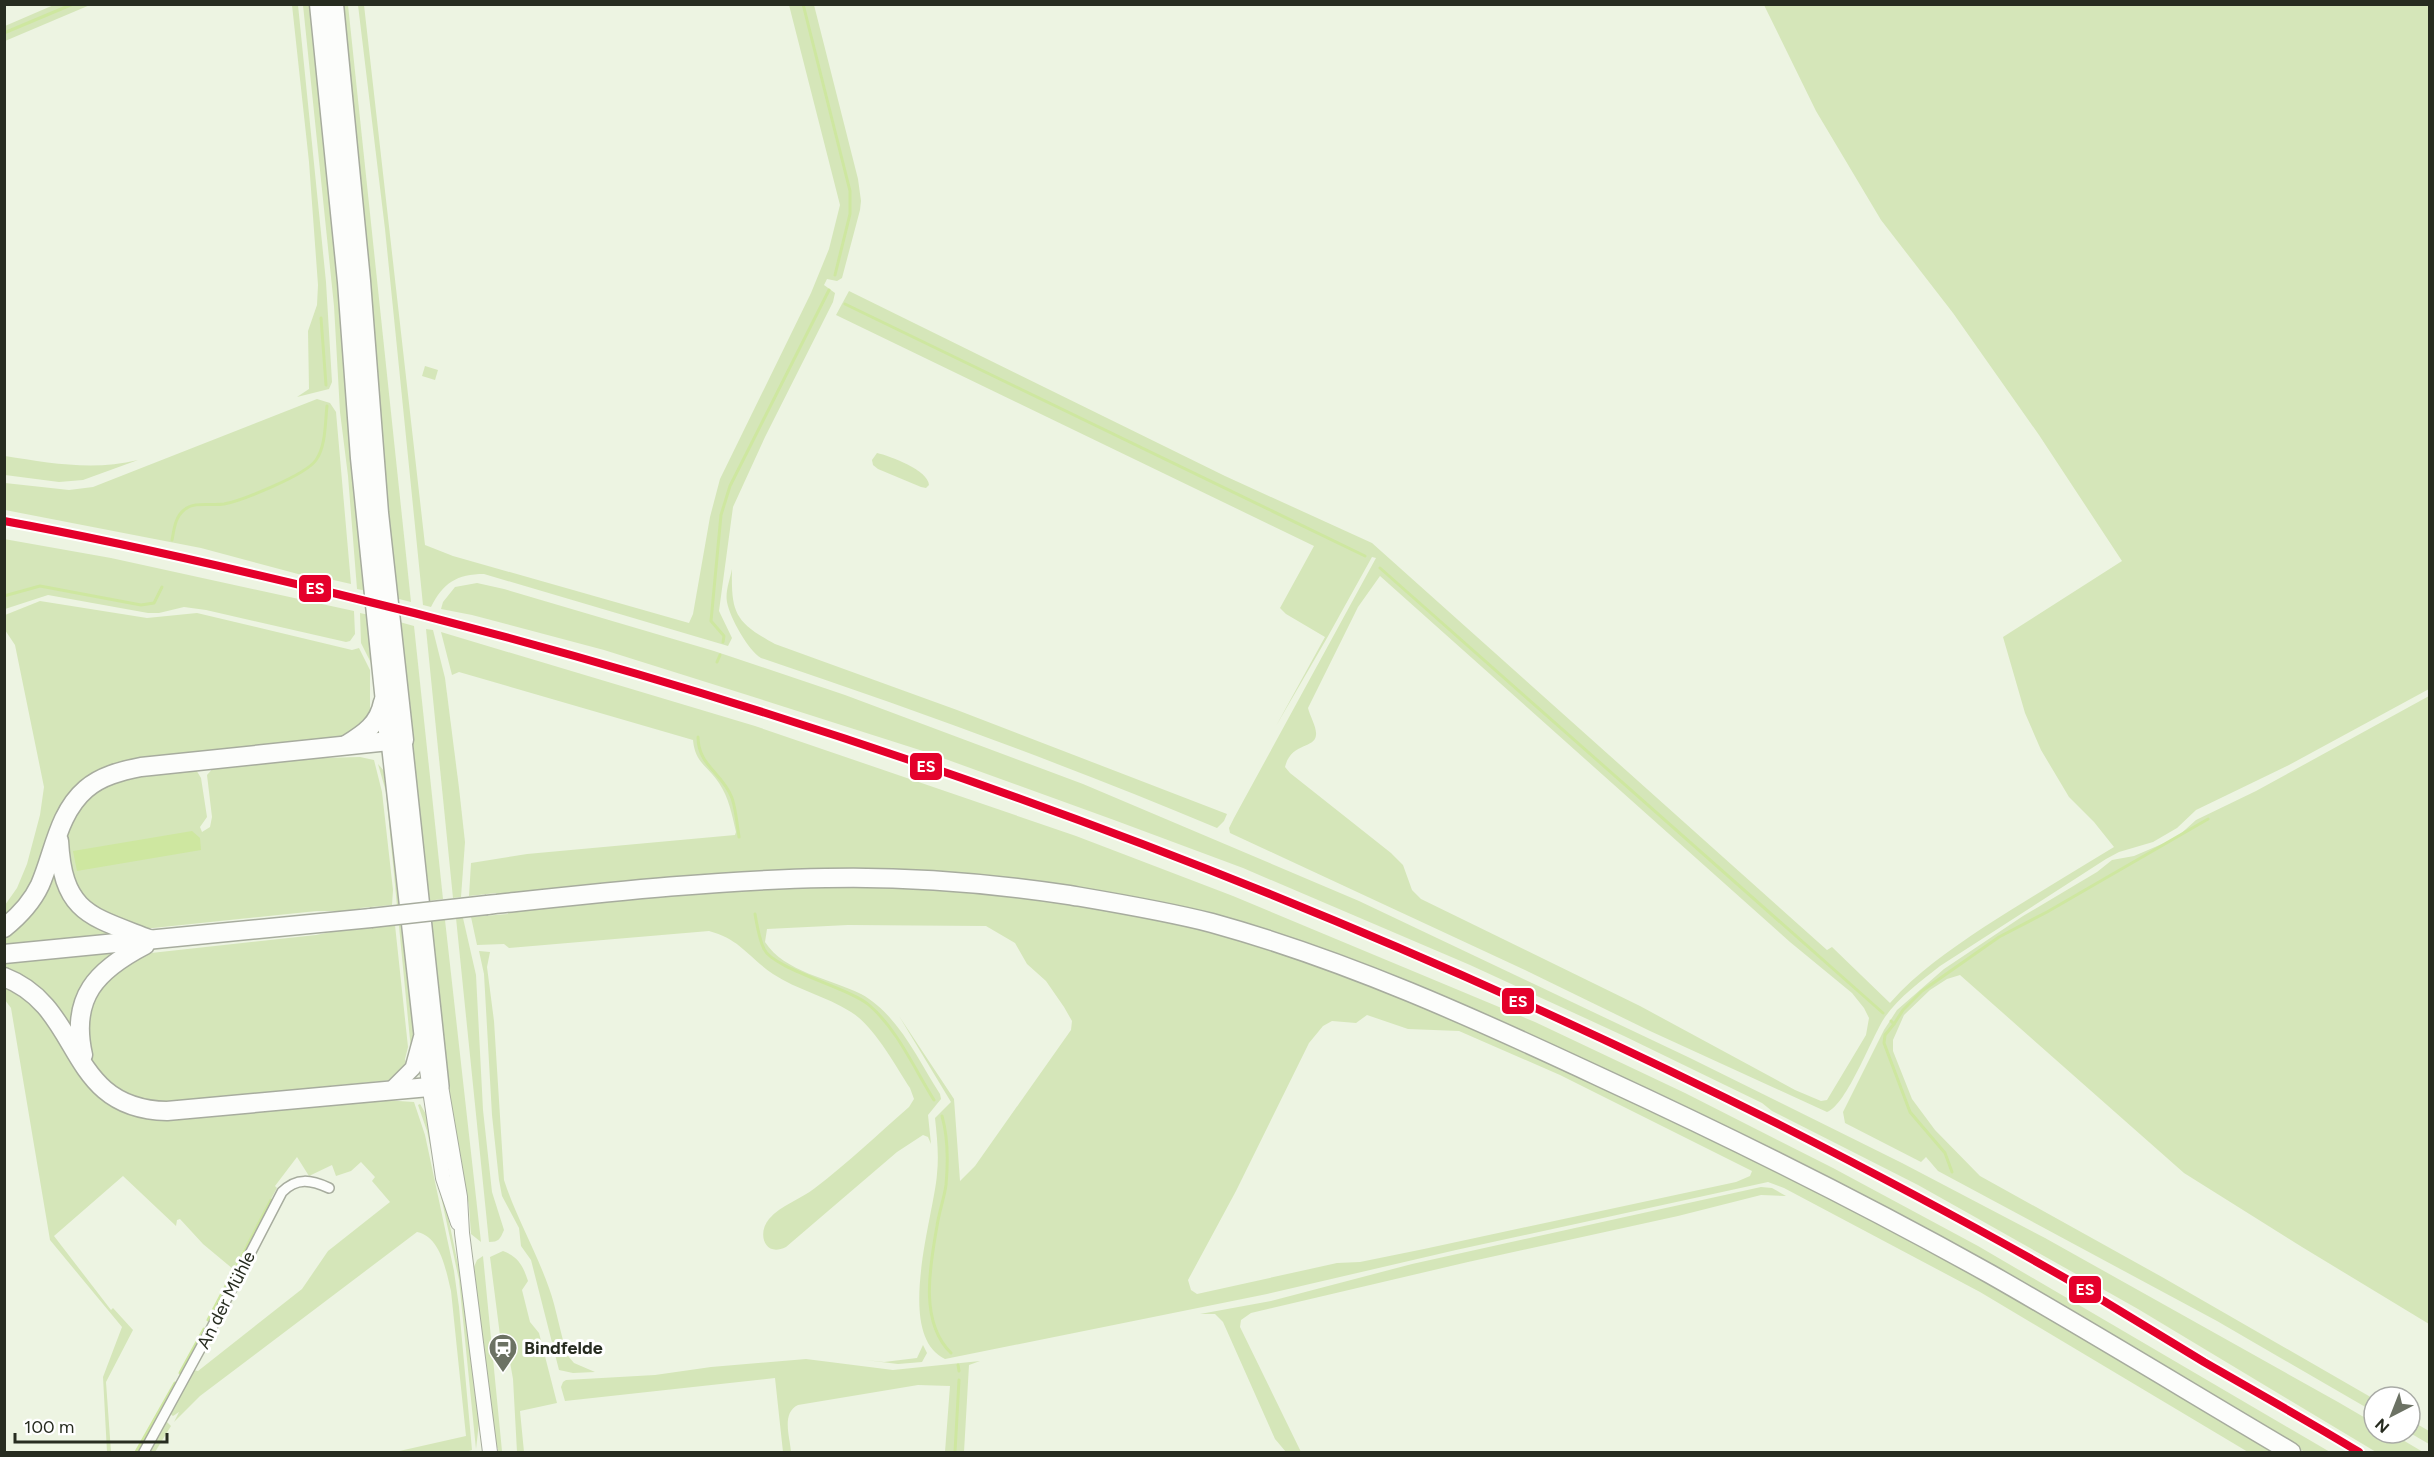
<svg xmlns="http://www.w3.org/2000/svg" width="2434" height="1457" font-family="Figtree,sans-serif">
	<rect width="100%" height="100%" fill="#edf4e2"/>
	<g fill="#d5e6b9" fill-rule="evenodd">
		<path d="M56,4l34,1 -85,36v-15z"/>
		<path d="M292,5h6l28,277 6,100 -3,7 -32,8 12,-8 -1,-58 9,-26 1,-20 -9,-123z"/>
		<path d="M303,5h9l55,586 -10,-2 -9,-113 -8,-64 -6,-106z"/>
		<path d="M342,5h6l63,597 -16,-4z"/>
		<path d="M358,5h6l61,540 28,11 236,67 4,-9 17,-97 10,-38 91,-186 18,-44 11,-44 -51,-200h25l44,174 3,22 -1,9 -18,68 -5,3 -10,-2 -3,6 11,8 -2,9 -68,135 -32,70 -14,104 13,27 -4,8 -244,-72c-27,0 -41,9 -53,33l-8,-2 -38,-376z"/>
		<path d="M1764,5h665v684l-140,76 -93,45 -19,18 -24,14 -34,10 -13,7 -166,107c-19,15 -41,31 -55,51 -13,19 -38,88 -58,95l-177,-81 -123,-60 -297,-138 -1,-5 5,-10 142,-260 -4,-1 -45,81 -51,88 49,-89 -39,-23 -6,-6 34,-62 -478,-231 13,-24 376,185 147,67 455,407 5,-3 58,56c27,-31 60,-53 94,-76 42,-27 86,-53 130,-80l-20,-25 -25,-25 -28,-47 -16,-37 -22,-76 119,-76 -83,-126 -86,-122 -72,-93 -65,-109zM1380,576l410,366 62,51 12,15 5,10 -3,17 -39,65 -6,1 -26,-11 -155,-84 -219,-107 -9,-9 -9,-25 -12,-12 -101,-80 -5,-6c6,-25 30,-18 31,-32 1,-7 -6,-19 -8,-27l50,-101z"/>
		<path d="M425,366l13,4 -3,10 -13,-4z"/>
		<path d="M317,399l13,4 6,9 15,172 -22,-5 -1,3 -127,-34 -196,-38v-27l64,7 24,-3z"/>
		<path d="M877,453c13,3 51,17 52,32l-3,3 -5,-1 -43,-18 -5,-4 -1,-5z"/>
		<path d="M5,456c44,7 88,15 133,4l-55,20 -24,2 -54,-7z"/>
		<path d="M4,539l107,19 243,53 1,23 -5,7 -4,1 -140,-32 -22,-3 -25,6h-11l-100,-18 -43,14z"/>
		<path d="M732,569c-1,44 3,53 43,75l182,66 270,104 -3,7 -7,7c-150,-63 -302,-118 -456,-170 -13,-8 -31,-40 -34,-56 -2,-10 3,-23 5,-33z"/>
		<path d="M477,583l27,6 210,62 131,44 238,89 276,117 331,157 212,105 143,75 293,164 36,21v10h17l32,19h-47l-238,-143 -147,-83 -73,-41 -146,-74 -10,-8 -138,-67 -154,-71 -227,-97 -129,-48 -188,-68 -160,-51 -162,-51 -132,-35 -31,-6 2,-7 12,-15z"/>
		<path d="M40,601l107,17 50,-5 155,37 7,-2 11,22v47l-15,17 -20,5 -241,36 -53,97 -36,50v-17l12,-17 10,-24 13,-49 4,-28 -29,-142 -10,-15v-15z"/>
		<path d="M360,613l9,2 9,80 -4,15v-32l-2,-13 -11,-22z"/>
		<path d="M396,621l18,5 29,273 -16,2z"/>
		<path d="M426,629l7,1 12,48 14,110 6,54 -4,55 -8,1z"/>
		<path d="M441,632l314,94 321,110 157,60 302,126 150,71 148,75 145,78 352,206h-25l-98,-58 -528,-289 -221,-103 -133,-52 -73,-22 -233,-47 -521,15 -2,-3 -27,3 2,-33 56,-9 208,-19 1,-3c-4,-17 -7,-34 -17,-49 -11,-17 -24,-20 -26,-43l-234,-68 -7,3z"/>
		<path d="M2429,696v628l-127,-77 -118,-74 -224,-198 -13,4 -17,11 -26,25 -11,25v11l19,48 23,31 45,46 182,101 212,122v13l-157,-91 -279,-150 -12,-14 -5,5 -76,-39 -2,-11 41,-82 13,-20 47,-41 79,-53 74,-44 15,-12 22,-4 42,-18 20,-18 60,-29z"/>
		<path d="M360,757l14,3 8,32 11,98 -1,15 -32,3 -1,3h-42l-164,17h-13l-37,-11 -30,-31 -7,-47 2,-11 11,-21 16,-15 22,-12 78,-12 6,10 6,39 -7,10 2,5 8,-5 2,-10 -5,-42 8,-9 70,-7z"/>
		<path d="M378,764l7,8 4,20 26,251 -4,7 -25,-258z"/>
		<path d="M52,864l9,18 71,54 -127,12v-14z"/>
		<path d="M756,886h153l127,11 145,27 56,14 175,60 335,156 219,115 314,183h-32l-268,-160 -196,-104 -16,-6 -312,68 -189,44 -322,65c-51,-24 -11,-143 -8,-185 2,-19 0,-37 -2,-56l16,-16 -52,-86 55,83 6,82 15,-15 96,-136 1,-9 -8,-14 -18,-26 -19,-17 -12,-21 -29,-17 -138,-1 -81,4 -2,13c19,30 66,37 96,52 37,20 57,66 79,100l1,5 -13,16 3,29 -3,-7 -5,-2 -26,17 -111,95c-22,11 -29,-14 -17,-28 12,-14 32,-20 46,-31 33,-25 63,-54 94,-81l5,-8 -4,-11c-15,-23 -36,-62 -59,-76 -25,-16 -54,-22 -78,-38 -25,-17 -33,-35 -64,-43l-200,17 -5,-4 -27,1 -6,-28 37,-3 -1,-4zM1367,1015l41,14 51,2 101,44 192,96 -2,5 -14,6 -312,67 -64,13 -23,1 -140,31 -6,-4 -3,-10 48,-89 73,-148 14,-17 9,-5 24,2z"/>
		<path d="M456,918h7l13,57 7,135 9,82 12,38c-4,9 -5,12 -15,12z"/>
		<path d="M445,920l36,322 -10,-8 -2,-28 -22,-119 -19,-166z"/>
		<path d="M395,925l13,122 -3,12 2,8 -16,13 -239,24 -41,-17 -21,-28 -6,-19 12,-54 42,-29 13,-4 165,-18 45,-9 1,2z"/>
		<path d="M131,949l-10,4 -47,79 -69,-61v-10z"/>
		<path d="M479,951l11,1 -3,15 7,54 10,159c12,37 32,71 45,108 8,22 11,46 19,68l6,7 21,9 -22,1 -14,-3 -28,-110 -10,-14 -2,-18 -17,-32 -3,-16 -7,-65 -8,-141z"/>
		<path d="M4,981c11,7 27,14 35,24 31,40 42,94 95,110l249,-15 31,2 11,33 29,136 5,36 13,143 -7,2h-70l71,-16 -15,-145c-5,-20 -10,-54 -34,-59l-217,164 -26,26 5,-10 -6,4 -4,-3 22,-40 3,-3 4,1 104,-82 26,-38 62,-49 -18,-21 3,-4 -14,-15 -10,9 -15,5 -4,-11 -23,11 -12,-19 -22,29 2,2 -44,81 -30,-25 -23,-25 -3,1 -1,6 -53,-50 -69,60 57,74 2,-2 20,22 -27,52 5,70h-4l-4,-75 19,-50 -72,-87 -39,-232 -6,-8z"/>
		<path d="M420,1104l7,12 33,158 19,149 -3,26 -17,-169 -32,-149 -9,-26z"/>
		<path d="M1761,1187l11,1 14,8 -25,-1 -83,21 -210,46 -217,51 -10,7 -1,7 61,125h-15l-11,-13 -52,-117 -8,-8h-15l71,-13 141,-37z"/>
		<path d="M503,1251c16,6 20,15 25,30l-6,9 8,32 9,11 18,70 -37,8 4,41h-7l-4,-73 -5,-28h-6l-12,-94z"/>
		<path d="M483,1256l19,195 -4,1v-4l-3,-1 -21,-180 3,-7z"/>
		<path d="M923,1345l4,8 -5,9 -24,2 -33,-4 19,2 33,-4z"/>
		<path d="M806,1359l87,11 87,-9 -11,4 -5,87h-19l5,-66 -32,-1 -120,20c-17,8 -8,32 -7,47h-8l-8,-74 -210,23 -4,-14 2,-5 3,-2 89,-5 56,-8z"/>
		<path d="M2410,1420l19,11v13l-19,-11z"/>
		<path d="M166,1421l5,5 -16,26h-7z"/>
	</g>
	<path fill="#cee7a0" d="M192,831l8,7 1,12 -124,21 -4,-20z"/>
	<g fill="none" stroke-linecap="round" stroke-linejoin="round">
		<g stroke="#cee7a0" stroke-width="3">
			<path d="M803,4l47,187v23l-15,61"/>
			<path d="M4,33l69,-29"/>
			<path d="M845,304l520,252"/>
			<path d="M321,318l5,67"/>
			<path d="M172,540c2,-10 3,-23 12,-30 10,-9 27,-4 40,-6 19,-4 82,-29 92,-44 10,-14 9,-37 11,-54"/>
			<path d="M1380,568l503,445"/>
			<path d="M4,596l36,-10 101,19 13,-2 8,-16"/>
			<path d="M723,642l1,-6 -13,-15 10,-106 9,-29 99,-196"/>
			<path d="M717,662l3,-7"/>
			<path d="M698,737c0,29 25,36 34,61 4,12 5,26 7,39"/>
			<path d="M755,914c2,11 4,25 9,35 9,20 86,39 105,56 28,24 45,63 65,95"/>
			<path d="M1891,1021l3,3 -9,11 -1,8 26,69 35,41 7,19"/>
			<path d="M1894,1024l9,-14 19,-19 77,-54 48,-25 161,-93"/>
			<path d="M942,1116c6,21 6,47 4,69 -2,14 -7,27 -9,41 -7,40 -18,96 14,127"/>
			<path d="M235,1269l36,-69"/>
			<path d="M208,1320l21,-40"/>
			<path d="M958,1365l1,6"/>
			<path d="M180,1373l24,-44"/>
			<path d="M136,1452l39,-69"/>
			<path d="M955,1452l4,-72"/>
		</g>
		<g stroke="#a7ac9e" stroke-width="12">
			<path id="street" d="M144,1452l67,-123 71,-137c15,-15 29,-12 47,-4"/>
		</g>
		<g stroke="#a7ac9e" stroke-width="16">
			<g id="secondary">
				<path d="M422,1036l21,142 15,45"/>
				<path d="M441,1086l19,111 2,36 28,219"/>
			</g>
		</g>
		<g stroke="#a7ac9e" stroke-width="18">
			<path id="primary" d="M391,1090l22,-22 9,-33 -33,-294 15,-1 37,346 -12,1"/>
		</g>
		<g stroke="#a7ac9e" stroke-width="21">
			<g id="highway">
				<path d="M334,4l27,277 18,232 25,227"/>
				<path d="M346,745c18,-11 33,-21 37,-43"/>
				<path d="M59,841c4,72 31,75 90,98"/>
				<path d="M487,905c113,-12 226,-25 339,-27 81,-2 163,5 243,17 47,8 96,16 143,28 134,37 262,95 388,154 132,61 263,126 390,197 102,58 201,119 301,178"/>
				<path d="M4,928c15,-12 28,-26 36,-43 14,-32 18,-72 46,-96 15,-13 35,-18 55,-22l248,-26 -29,-283 -13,-176 -28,-278"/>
				<path d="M4,954l367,-36"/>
				<path d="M4,977c81,31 60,132 163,134l262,-24"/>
				<path d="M83,1055c-13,-58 14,-85 62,-110"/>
			</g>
		</g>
		<use href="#street" stroke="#fcfdfb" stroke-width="9"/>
		<use href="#secondary" stroke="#fcfdfb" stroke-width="14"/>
		<use href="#primary" stroke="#fcfdfb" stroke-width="15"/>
		<use href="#highway" stroke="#fcfdfb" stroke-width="18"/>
		<g stroke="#a7ac9e" stroke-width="21" stroke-linecap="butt">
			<path id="highway-bridge" d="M371,918l116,-13"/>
		</g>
		<use href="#highway-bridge" stroke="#fcfdfb" stroke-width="18"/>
		<g stroke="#fff" stroke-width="12">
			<path id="rail-1" d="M4,521c105,19 209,43 313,68 506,121 997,302 1463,536 102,52 204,106 304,164 40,24 80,49 120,73 52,30 104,59 155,90"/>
		</g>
		<use href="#rail-1" stroke="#e4002b" stroke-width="8"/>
	</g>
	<defs>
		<g id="station-pin" transform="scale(1.5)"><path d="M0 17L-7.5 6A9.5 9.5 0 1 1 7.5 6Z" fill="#6c7264" stroke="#fff"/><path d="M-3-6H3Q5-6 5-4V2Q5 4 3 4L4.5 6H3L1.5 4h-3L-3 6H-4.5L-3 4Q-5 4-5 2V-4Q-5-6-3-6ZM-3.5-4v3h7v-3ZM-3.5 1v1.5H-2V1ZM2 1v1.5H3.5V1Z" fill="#fff"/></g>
	</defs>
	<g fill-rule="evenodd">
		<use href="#station-pin" x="503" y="1348"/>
	</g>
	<g text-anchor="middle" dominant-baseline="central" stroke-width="6" stroke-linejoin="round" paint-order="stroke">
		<g font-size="18" fill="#272c20" stroke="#fff">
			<text transform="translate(226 1300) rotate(-63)">An der Mühle</text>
		</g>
		<g font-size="18" font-weight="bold" fill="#272c20" stroke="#fff" text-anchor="start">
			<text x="524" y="1348">Bindfelde</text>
		</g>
	</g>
	<g stroke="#fff" stroke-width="2">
		<rect x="298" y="574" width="34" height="29" rx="6" fill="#e4002b"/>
		<rect x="909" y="752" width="34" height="29" rx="6" fill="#e4002b"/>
		<rect x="1501" y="987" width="34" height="28" rx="6" fill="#e4002b"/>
		<rect x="2068" y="1275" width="34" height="29" rx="6" fill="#e4002b"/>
	</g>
	<g font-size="16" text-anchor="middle" font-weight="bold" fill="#fff">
		<text x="315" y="594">ES</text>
		<text x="926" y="772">ES</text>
		<text x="1518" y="1007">ES</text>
		<text x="2085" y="1295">ES</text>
	</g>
	<rect width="2434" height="1457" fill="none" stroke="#272c20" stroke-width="12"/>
	<g transform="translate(2392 1415) rotate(222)"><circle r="28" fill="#ffffff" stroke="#a9aba6" stroke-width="1.5"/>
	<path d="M0-4.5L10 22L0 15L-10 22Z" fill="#6c7264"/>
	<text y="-9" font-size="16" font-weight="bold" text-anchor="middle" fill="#272c20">N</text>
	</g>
	<path d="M15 1433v9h152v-9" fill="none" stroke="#272c20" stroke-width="3"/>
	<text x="24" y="1433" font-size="18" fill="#272c20" stroke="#ffffff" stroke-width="4.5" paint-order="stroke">100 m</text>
</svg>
